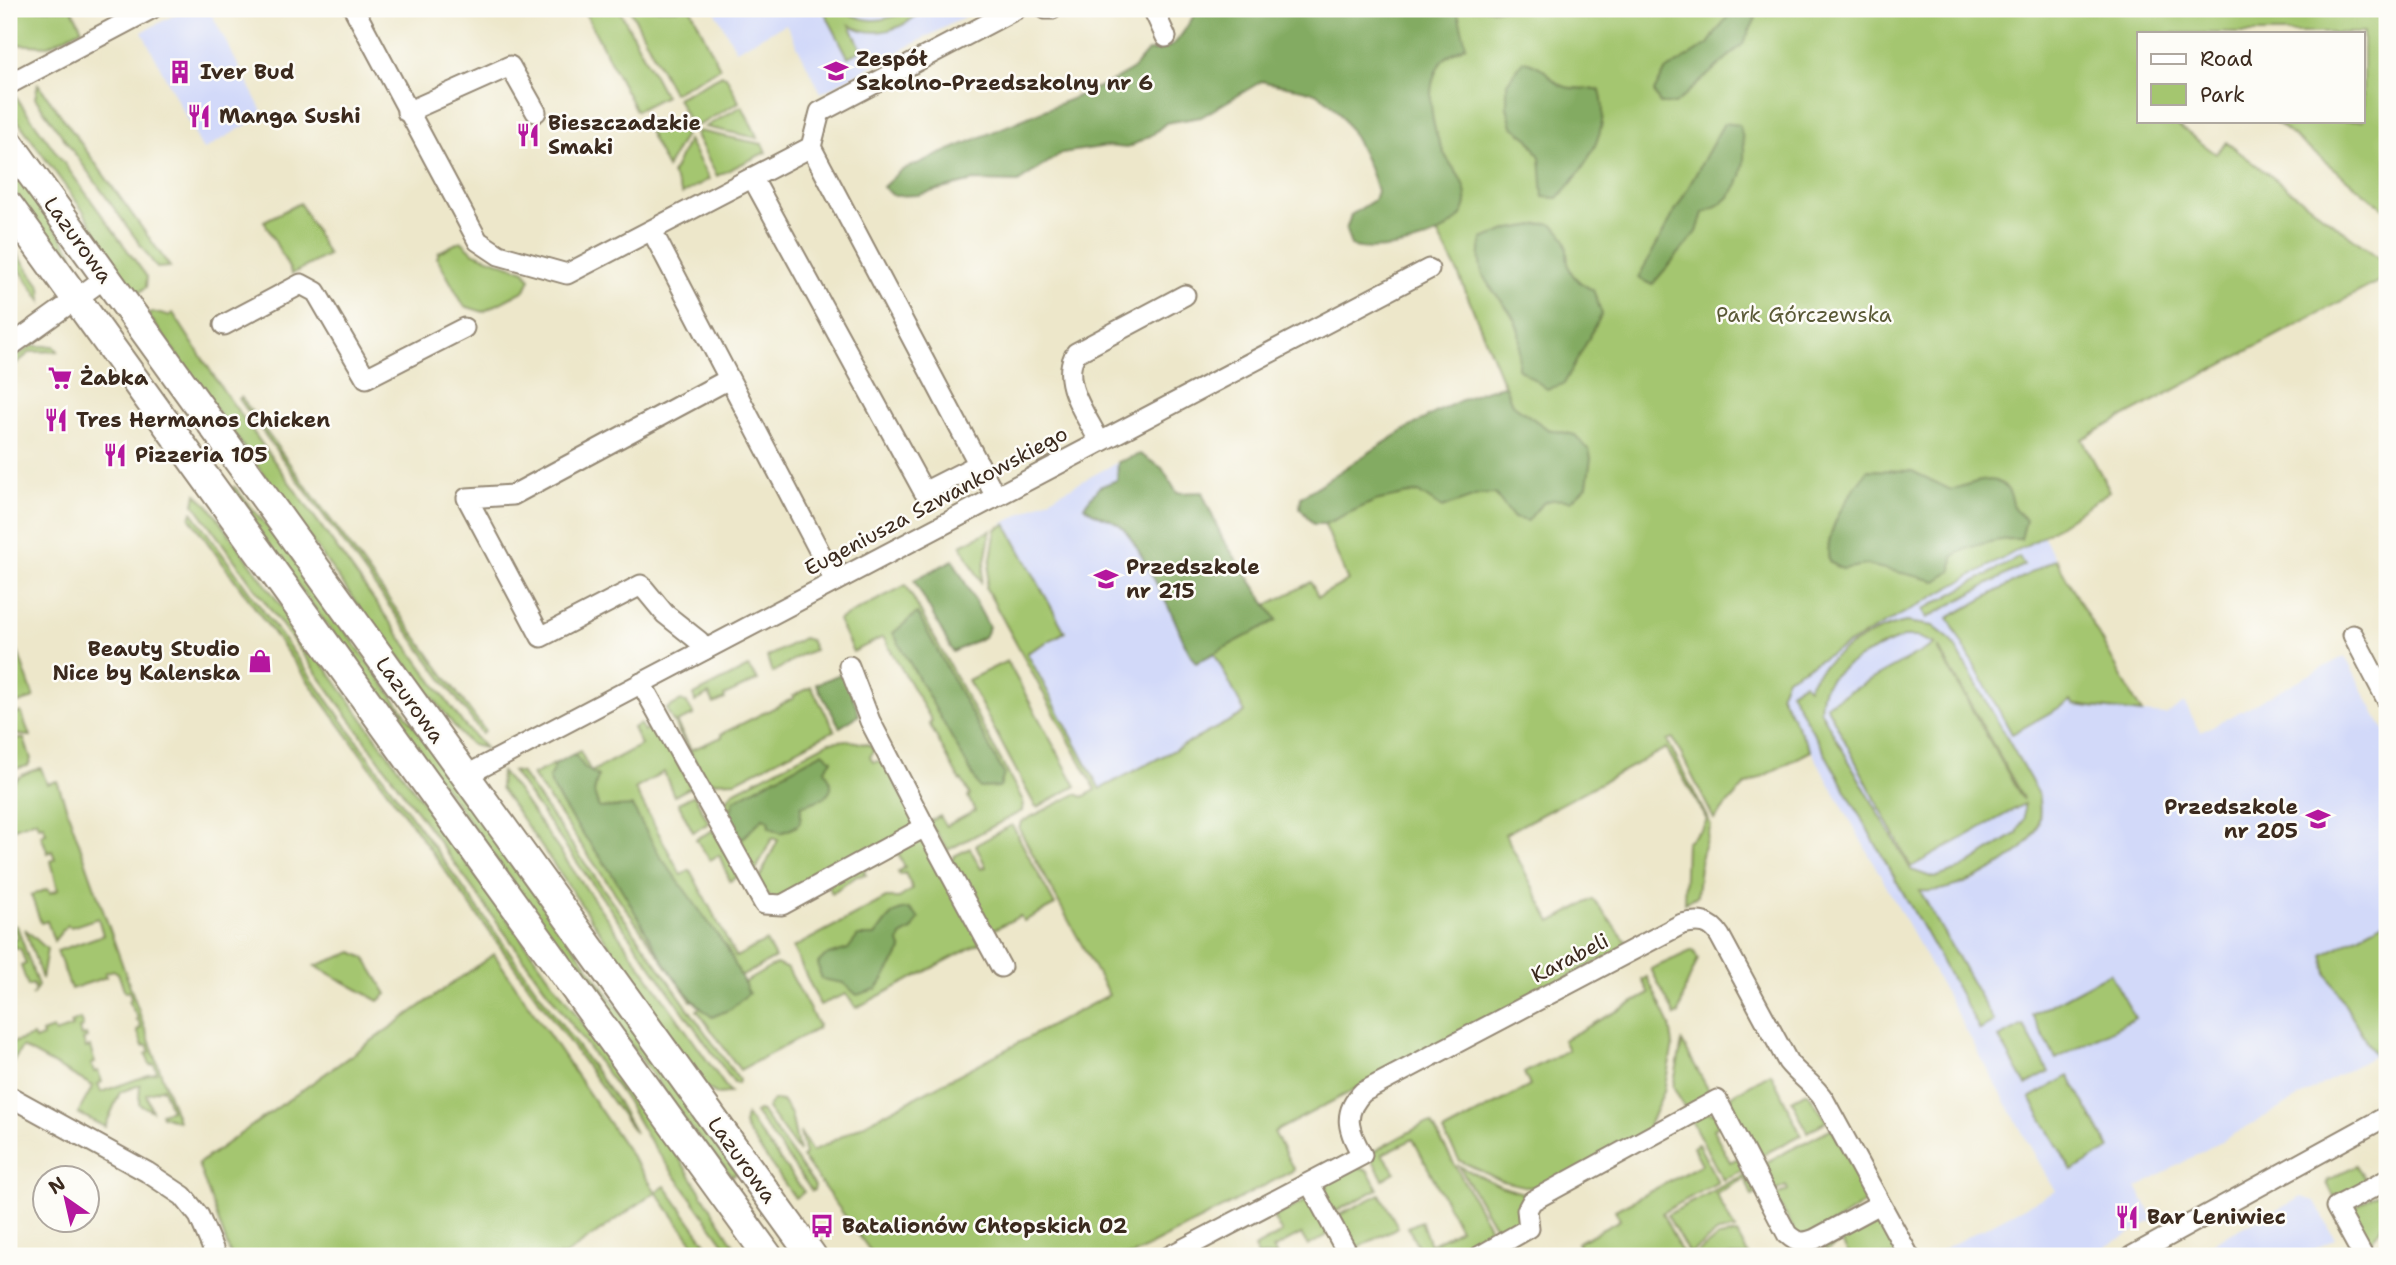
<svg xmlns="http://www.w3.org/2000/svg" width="2396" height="1265" font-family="'Shantell Sans',sans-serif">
	<rect width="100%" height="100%" fill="#fdfcf7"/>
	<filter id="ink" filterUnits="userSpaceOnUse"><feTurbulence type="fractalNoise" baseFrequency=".0143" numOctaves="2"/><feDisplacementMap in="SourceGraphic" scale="14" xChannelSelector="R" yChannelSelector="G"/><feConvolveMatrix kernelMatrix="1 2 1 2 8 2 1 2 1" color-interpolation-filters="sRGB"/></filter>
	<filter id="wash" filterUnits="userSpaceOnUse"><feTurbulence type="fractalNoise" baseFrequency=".00686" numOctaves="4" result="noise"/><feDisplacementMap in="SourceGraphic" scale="28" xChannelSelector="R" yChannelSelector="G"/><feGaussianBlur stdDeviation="1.57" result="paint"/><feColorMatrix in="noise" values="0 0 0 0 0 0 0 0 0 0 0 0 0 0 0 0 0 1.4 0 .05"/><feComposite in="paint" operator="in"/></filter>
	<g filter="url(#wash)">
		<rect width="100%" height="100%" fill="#ede7ca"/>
		<g fill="#d2d9f9">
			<path d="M186,9h23l55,106 -61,35 -61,-118z"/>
			<path d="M714,9h265l-158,84 -35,-69 -50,26z"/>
			<path d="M1118,462l133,254 -151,73 -73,-136 34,-19 -59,-110z"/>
			<path d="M2043,536l99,177 24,2 18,-12 17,29 144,-76 42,80v329l-5,3 -9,-12 -236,132 17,32 -65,36h-159l125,-65 -275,-497 7,-16z"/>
			<path d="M2302,1197l13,4 20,38 -34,17h-114z"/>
		</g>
		<g fill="#a4c66f" stroke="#707846" stroke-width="2" fill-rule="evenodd">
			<path d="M9,9h63l10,20 -34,17 -39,-2z"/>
			<path d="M583,9h36l46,87 -29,15z"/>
			<path d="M630,9h61l29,59 -47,25z"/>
			<path d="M823,9c23,0 30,10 49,11 19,1 32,-11 50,-11 -17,21 -48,30 -72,16l12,25 -14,7z"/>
			<path d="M1320,9h1067v202l-113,-90h89v-88h-224v88h33l44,33 10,-12 161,122v13l-305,162 28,52 -67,45 -256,142 -7,16 31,57 -67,35 -30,33 -41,-81 -6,2 44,85 -10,30 -4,41 -13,7 2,-61 16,-13 5,-9 -41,-72 -161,86 46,88 42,-23 36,46 -355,187 20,38 -163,86h-257l-72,-99 3,-2 -5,-23 12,20 297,-157 -90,-166 2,-7 55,-28 7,3 13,-7 -110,-202 10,-59 10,-5 59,108 -38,21 73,136 145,-76 -39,-76 105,-55 7,15 30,-16 -30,-73 194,-104 -54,-131z"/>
			<path d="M722,75l4,1 13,26 -40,23 -9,-1 -13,-26z"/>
			<path d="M38,84l1,1 131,182 -13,1 -122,-170z"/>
			<path d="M15,96l132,181 -1,10 -12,10 -50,-85 -71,-98 -2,-8z"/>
			<path d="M742,106l16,32 -53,-11z"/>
			<path d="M642,119l40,10 3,5 -18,34z"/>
			<path d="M698,131l64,13 4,8 -49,24 -21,-41z"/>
			<path d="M688,140l21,39 -27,15 -10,-20z"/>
			<path d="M9,163l62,88 5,24 -67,-91z"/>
			<path d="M300,203l28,52 -36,19 -28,-53z"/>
			<path d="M461,241l13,12 51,18 5,8 -5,11 -42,22 -19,-6 -27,-48 2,-6z"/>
			<path d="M9,242l32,45 1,15 -33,-48z"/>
			<path d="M152,312l16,4 5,-3 50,77 241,335 21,23 -13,-3 -10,-9 -41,-54 -50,-59 -223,-308z"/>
			<path d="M32,346h22l4,5 -27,1 -22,17v-8z"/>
			<path d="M241,397l244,334 -3,3 -243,-335z"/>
			<path d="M234,487l51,60 452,626 -5,3 -39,-45 -464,-641z"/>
			<path d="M196,494l13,12 465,644 67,106h-8l-86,-119 -23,-40 -430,-593z"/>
			<path d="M192,512l425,589 18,32 -445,-615z"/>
			<path d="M991,530l-10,52 -20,-37z"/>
			<path d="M2019,557l5,8 -97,53 -4,-8z"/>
			<path d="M2056,559l86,154 -68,-8 -3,-4 -59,33 -64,-116z"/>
			<path d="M906,585l117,216 -1,10 -74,39 -19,-28 11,-6 6,10 29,-15 -7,-14 2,-2 -8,-15 -2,1 -31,-58 3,-2 -49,-84 -30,15 -15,-32z"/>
			<path d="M1906,622l27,4 19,15 86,152c2,13 3,25 -2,37 -15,32 -84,65 -116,61l74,131 -14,8 -190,-339 14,-8 4,5c12,-30 67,-60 98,-66zM1904,637h14l17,7 -109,61 85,162 113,-63v15l-7,14 -56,36 -27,9 -23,-8 -91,-160c1,-8 1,-16 4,-22 10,-21 59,-43 80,-51zM1939,648l83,148 1,4 -85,-151z"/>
			<path d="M9,626l25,72 -25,8z"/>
			<path d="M803,638l7,2 5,10 -14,5 -29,18 -5,-16z"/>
			<path d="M1007,661l69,125 -38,21 -3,-1 -67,-126z"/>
			<path d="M748,667l10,13 -34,16 1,3 -11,5 -5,-10 -14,8 -1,-7z"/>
			<path d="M811,687l24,43 -99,51 -29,1 -41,-73 15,-8 6,2 7,12 -18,7 15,28 31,-13 -1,-3 73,-36 -1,-2z"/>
			<path d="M21,712l9,24 -21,-2v-18z"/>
			<path d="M640,724l4,7 13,-7 34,63 -17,9 -10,-24 -29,17 46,86 9,-5 46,87 30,-16 9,17 -78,43h-6l-159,-226 48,-24 11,21 50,-27 -8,-17z"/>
			<path d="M9,738l15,1 7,20 -3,7 -19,4z"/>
			<path d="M847,740l22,5 5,5 -4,7 3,5 6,-1 6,4 29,54 -2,10 -135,71 -22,-13 23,-47 -6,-2 -21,42c-11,-24 -42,-65 -18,-88l96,-50z"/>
			<path d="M41,768l6,16 10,-3 121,340 -16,-5 -1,-3 10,-3 -8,-22 -17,6 6,17 -13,-7 1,-19 -20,7 -15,35 -27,-14 15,-27 -71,-39 -13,22v-25l24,-8 2,4 8,-3 -1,-4 11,-4 2,4 17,-6 -2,-4 10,-4 3,8 -4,2 2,7 5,-1 1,3 -4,2 3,8 4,-1 5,16 -4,1 3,8 4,-1 4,11 -4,2 3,8 56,-20 -3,-8 -4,1 -4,-11 4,-2 -3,-7 -4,1 -6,-16 4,-2 -3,-8 -3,1 3,-3 -10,-17 3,-2 -2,-8 -4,1 -7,-19 -5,-3 -8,3 1,4 -35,12 -14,-38 46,-16 -5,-17 -27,9 -4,-2 -13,16 -7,-20 -6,2 -10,-28 17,-6 2,4 8,-3 -7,-29 4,-2 -3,-8 -4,2 -7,-18 5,-2 -3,-8 -5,1 -2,-6 -27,10c0,-38 -9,-51 32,-62z"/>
			<path d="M512,771l9,2 218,307 -1,4 -4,-1z"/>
			<path d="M501,772l15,17 214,304 -13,1 -11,-6c-70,-99 -134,-201 -206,-300z"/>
			<path d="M694,795l15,28 -16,9 -15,-29z"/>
			<path d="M1012,825l43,80 -31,16 -4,-5 -29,15 -40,-69 3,-6 16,-8 11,21 5,-2 -10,-22z"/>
			<path d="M713,830l27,45 -10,6 -11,-26 -9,5 -14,-21z"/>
			<path d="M911,839l12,1 59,102 -126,66 -10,-14 -26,11 -27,-57 93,-50h13l14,-9 -8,-16 -6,2 -1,-3 7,-5 -8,-15 -34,19 3,4 -9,1 -25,17 -5,-9z"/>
			<path d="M2387,920v145l-5,3 -55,-94 -4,-19z"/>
			<path d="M9,925l8,1 21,60 -6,10 3,-6 -2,-6 -5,2 -7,-20 5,-2 -6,-16 -5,1 -3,-9 5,-2 -3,-8 -5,1z"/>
			<path d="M25,929l22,20 -5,30z"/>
			<path d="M1693,950l5,9 -13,30 -6,25 -4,2 -24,-47z"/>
			<path d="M353,952l12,6 22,36 -8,7 -64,-35z"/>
			<path d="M494,954l162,238 9,-6 50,70h-13l-46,-64 -92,64h-333l-33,-92z"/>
			<path d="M776,964l12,5 30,56 -1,4 -77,41 -43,-60z"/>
			<path d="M2110,973l25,45 -79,41 -24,-44z"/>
			<path d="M1647,977l23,48 3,20 -9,46 -19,44 -104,55 -39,-9 -42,-20 -17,-29 87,-46 -6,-13 44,-23 -5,-10 86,-46 -7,-14z"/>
			<path d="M2023,1025l26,47 -23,13 -27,-47z"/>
			<path d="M1682,1042l31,56 -26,14 -14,-25z"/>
			<path d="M1771,1073l30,62 -46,24 -5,-10 1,-10c-8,-10 -22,-28 -19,-44z"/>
			<path d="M2069,1076l41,73 -38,22 -42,-73z"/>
			<path d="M1805,1093h3l19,28 -20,11 -15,-32z"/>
			<path d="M773,1100l9,1 9,13 8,38 -32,-44z"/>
			<path d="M758,1111l4,1 53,74 -1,4 -2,1 -57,-78z"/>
			<path d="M1707,1112l8,1 10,9 -12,7 17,33 13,-6 6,11 -26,13 -32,-60z"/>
			<path d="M746,1115l58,77 -9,6 -48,-67 -3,-6z"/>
			<path d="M1424,1124h8l65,117 -28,15h-46l-15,-29 13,-6 9,24 30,-16 -47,-90 -31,15 13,18 -12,7 -14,-25z"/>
			<path d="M1832,1128l34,64v10l-50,33 -20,-1 -21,-38 13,-6 -2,-4 -13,6 -14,-26z"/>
			<path d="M1698,1144l20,38 -56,31 21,42 -103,1 3,-2 -6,-11 43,-23 -5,-10 87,-46 -9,-17z"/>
			<path d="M2356,1165l10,16 -32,16 -7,-14 1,-3z"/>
			<path d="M1459,1166l41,20 26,8 -1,26 -24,18z"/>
			<path d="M1357,1167l11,4 10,18 -45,24 -7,-16 1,-14z"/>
			<path d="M1751,1171l11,20 -10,5 -7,-18 -29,16 19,36 -17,2 -29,22 -22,-39z"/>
			<path d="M2379,1193l8,4c0,37 -9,26 -20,53l-16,-38 1,-4z"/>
			<path d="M1380,1194l18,33 -45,23 -18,-33z"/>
			<path d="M1307,1200l8,7 14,27 -21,12 -7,-12 -28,15 4,7h-19l-4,-8 28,-15 -9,-16z"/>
			<path d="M1874,1217l6,2 21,37h-51l-9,-15 -15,10 -5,-10z"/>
			<path d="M1737,1234l12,22h-56l25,-19z"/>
		</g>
		<g fill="#83ab62" stroke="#5f6a40" stroke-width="2">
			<path d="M1199,9h258l9,36c-7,5 -17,9 -23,15 -20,24 -12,67 1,93 8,16 19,23 22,42 6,42 -85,61 -115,51l-5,-16 5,-15 23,-15 3,-9c-8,-28 -31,-79 -56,-95 -17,-10 -40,-9 -59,-15l-61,36 -35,6 -14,12 -25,13 -20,-2 -45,7 -44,29 -45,-1 -55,14 -24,1 -11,-9 17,-16 211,-89 21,-12 16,-19c32,1 33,-20 51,-42z"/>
			<path d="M1746,9l10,9 -13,26 -68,60h-15l-6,-12 11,-21 43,-27 24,-34z"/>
			<path d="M1523,61c27,5 25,21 43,26 11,3 23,0 34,3 12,40 -15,80 -42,108l-15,-1 -3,-40 -11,-18 -17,-13 -5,-19v-24z"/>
			<path d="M1724,123l15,2c9,23 7,56 -12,74 -7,6 -17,10 -24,14l-6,19 -45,53 -14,-7z"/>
			<path d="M1549,223c37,21 -3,44 44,67l9,24 -38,70 -17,5 -29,-21c0,-13 4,-27 0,-40 -12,-35 -48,-41 -36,-89l28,-10z"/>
			<path d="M1505,386l7,18 36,25 27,6 14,15 2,8 -4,28 -16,15c-25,-4 -29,0 -43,20l-14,-3 -19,-24 -17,1 -36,13 -24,-16 -43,9 -50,23h-12l-13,-16 1,-11c51,-32 148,-103 204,-111z"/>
			<path d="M1140,454l22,14 15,25 25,-1 20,46 55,82 -81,43c-13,-17 -16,-34 -26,-53 -13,-25 -26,-53 -42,-76 -13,-19 -30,-14 -44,-28l15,-19 18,-7 1,-18z"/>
			<path d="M1868,470l44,1 39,19c30,-10 57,-22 63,19l12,11 -5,19c-20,-1 -53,6 -68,18l-1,14 -16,10 -69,-16 -25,4 -13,-7c-6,-31 20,-68 39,-92z"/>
			<path d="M953,560l36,67 -5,10 -31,15 -39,-72z"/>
			<path d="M917,613l87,161 -4,13 -20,1 -87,-155z"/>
			<path d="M845,672l14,43 -19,12 -24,-43z"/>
			<path d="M823,752l9,8 -7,9c1,4 3,7 5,11 7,18 -18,22 -29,26 0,21 0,19 -20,27l-12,-6 -1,-7 -5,-2 -22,22 -12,-22 5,-18z"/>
			<path d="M574,754l11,14 13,8 -4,17 5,15 33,-2 28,50 67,92 22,45 -18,16 -19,8c-43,-31 -69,-96 -98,-140 -21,-33 -50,-62 -65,-98l6,-15z"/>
			<path d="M909,909l10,9 -7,12 -11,6 -2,7 3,7 -25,39 -20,6 -14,-12 -22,-4 -3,-16 7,-7 23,-7 10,-13h17c10,-12 14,-26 34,-27z"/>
		</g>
	</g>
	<g filter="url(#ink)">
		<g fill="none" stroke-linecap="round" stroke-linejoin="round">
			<g stroke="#948874" stroke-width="23">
				<g id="minor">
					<path d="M354,9l124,232 21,14 68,19 244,-127 9,-35 196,-103"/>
					<path d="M1046,9h6"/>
					<path d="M1153,9l13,28"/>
					<path d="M9,84l142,-75"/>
					<path d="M407,112l103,-46 26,46"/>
					<path d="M811,147l184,348"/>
					<path d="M753,179l171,313 55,-28"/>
					<path d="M652,231l183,350"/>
					<path d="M224,325l77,-41 15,8 50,86 98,-50"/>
					<path d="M9,347l96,-69"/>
					<path d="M1099,441c-13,-27 -40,-60 -23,-88l109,-58"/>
					<path d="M2353,635l34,65"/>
					<path d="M704,650l-5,-9 -34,-27 -24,-29 -100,52 -74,-139 46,-3 216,-116"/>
					<path d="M849,666l21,55 55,106"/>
					<path d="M641,683l123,221 18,1 143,-78 76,140"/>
					<path d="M465,776l964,-507"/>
					<path d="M9,1096l138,76 36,24 16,20 17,40"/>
					<path d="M1310,1184l39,72"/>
					<path d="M1170,1256l192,-101c-13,-24 -21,-41 1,-63l319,-168c17,-4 29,-3 38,12l68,126c11,14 26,22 36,38l85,156"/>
					<path d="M1480,1256l49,-28 -2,-18 5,-9 185,-101 70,134c10,9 15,10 28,5l65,-35"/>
					<path d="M2132,1256l255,-140"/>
					<path d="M2363,1256l-27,-49 51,-27"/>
				</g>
			</g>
			<g stroke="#948874" stroke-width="32">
				<g id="secondary">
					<path d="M9,143l803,1113"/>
					<path d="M9,206l759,1050"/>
				</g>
			</g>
			<use href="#minor" stroke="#fff" stroke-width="19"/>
			<use href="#secondary" stroke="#fff" stroke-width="28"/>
		</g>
	</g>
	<defs>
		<g id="school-bare" transform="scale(1.89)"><path d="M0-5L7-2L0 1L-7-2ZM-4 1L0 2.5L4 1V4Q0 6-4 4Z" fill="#b5179e" stroke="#fdfcf7" stroke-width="2.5" paint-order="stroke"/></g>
		<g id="building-bare" transform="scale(1.89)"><path d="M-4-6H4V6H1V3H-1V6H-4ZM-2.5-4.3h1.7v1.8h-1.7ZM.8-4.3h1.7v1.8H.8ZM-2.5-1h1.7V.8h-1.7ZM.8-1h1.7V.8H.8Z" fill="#b5179e" stroke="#fdfcf7" stroke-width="2.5" paint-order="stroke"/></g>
		<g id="restaurant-bare" transform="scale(1.89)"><path d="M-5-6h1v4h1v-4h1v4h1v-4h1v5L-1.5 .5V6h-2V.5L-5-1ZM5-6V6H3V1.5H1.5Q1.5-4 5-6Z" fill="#b5179e" stroke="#fdfcf7" stroke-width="2.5" paint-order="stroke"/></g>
		<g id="supermarket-bare" transform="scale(1.89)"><path d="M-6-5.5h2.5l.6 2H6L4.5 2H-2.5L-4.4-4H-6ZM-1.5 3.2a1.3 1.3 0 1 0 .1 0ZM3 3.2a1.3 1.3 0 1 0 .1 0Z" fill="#b5179e" stroke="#fdfcf7" stroke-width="2.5" paint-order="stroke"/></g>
		<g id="shop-bare" transform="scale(1.89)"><path d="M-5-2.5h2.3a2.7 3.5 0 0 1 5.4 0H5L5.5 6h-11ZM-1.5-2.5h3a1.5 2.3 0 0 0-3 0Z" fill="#b5179e" stroke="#fdfcf7" stroke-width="2.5" paint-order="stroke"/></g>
		<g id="bus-bare" transform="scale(1.89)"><path d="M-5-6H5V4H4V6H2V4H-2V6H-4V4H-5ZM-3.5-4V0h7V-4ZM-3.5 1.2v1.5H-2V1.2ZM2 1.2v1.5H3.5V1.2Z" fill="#b5179e" stroke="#fdfcf7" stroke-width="2.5" paint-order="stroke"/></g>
	</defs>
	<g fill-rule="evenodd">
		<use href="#school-bare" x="836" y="71"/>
		<use href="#building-bare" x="180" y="72"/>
		<use href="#restaurant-bare" x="199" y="116"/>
		<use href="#restaurant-bare" x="528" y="135"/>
		<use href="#supermarket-bare" x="60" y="378"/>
		<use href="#restaurant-bare" x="56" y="420"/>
		<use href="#restaurant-bare" x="115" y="455"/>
		<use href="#school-bare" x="1106" y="579"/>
		<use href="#shop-bare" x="260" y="661"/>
		<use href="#school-bare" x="2318" y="819"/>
		<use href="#restaurant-bare" x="2127" y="1217"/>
		<use href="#bus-bare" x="822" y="1226"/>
	</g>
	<g text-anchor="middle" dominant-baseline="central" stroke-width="5" stroke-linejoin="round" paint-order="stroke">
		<g font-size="21" font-weight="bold" fill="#3b2a1e" stroke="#fdfcf7" text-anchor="start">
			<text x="856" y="59">Zespół<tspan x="856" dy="24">Szkolno-Przedszkolny nr 6</tspan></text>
			<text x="200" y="72">Iver Bud</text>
			<text x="219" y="116">Manga Sushi</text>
			<text x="548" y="123">Bieszczadzkie<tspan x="548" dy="24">Smaki</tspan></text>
			<text x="80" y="378">Żabka</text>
			<text x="76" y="420">Tres Hermanos Chicken</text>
			<text x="135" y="455">Pizzeria 105</text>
			<text x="1126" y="567">Przedszkole<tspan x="1126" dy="24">nr 215</tspan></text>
			<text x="240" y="649" text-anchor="end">Beauty Studio<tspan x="240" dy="24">Nice by Kalenska</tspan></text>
			<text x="2298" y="807" text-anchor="end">Przedszkole<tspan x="2298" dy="24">nr 205</tspan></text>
			<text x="2147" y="1217">Bar Leniwiec</text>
			<text x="842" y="1226">Batalionów Chłopskich 02</text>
		</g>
		<g font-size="21" fill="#3b2a1e" stroke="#fdfcf7">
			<text transform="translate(78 240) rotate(54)">Lazurowa</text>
			<text transform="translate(936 501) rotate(-28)">Eugeniusza Szwankowskiego</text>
			<text transform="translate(410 700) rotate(54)">Lazurowa</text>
			<text transform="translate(1570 958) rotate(-27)">Karabeli</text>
			<text transform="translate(742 1160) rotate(54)">Lazurowa</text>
		</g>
		<g font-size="21" fill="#5a5936" stroke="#fdfcf7">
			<text x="1804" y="315">Park Górczewska</text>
		</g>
	</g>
	<rect width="2396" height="1265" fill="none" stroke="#fdfcf7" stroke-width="35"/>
	<rect x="2137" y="32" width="228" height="91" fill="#fdfcf7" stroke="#afa8a0" stroke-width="2"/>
	<rect x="2151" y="54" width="35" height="10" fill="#ffffff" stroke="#afa8a0" stroke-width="2"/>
	<text x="2200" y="66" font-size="21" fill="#3b2a1e">Road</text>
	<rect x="2151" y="84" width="35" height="21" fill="#a4c66f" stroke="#afa8a0" stroke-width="2"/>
	<text x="2200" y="102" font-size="21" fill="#3b2a1e">Park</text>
	<g transform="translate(66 1199) rotate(326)"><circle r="33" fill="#fdfcf7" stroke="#afa8a0" stroke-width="2"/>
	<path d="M0-5L12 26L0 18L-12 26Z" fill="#b5179e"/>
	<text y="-10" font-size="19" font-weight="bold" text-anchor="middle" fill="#3b2a1e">N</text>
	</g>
</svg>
